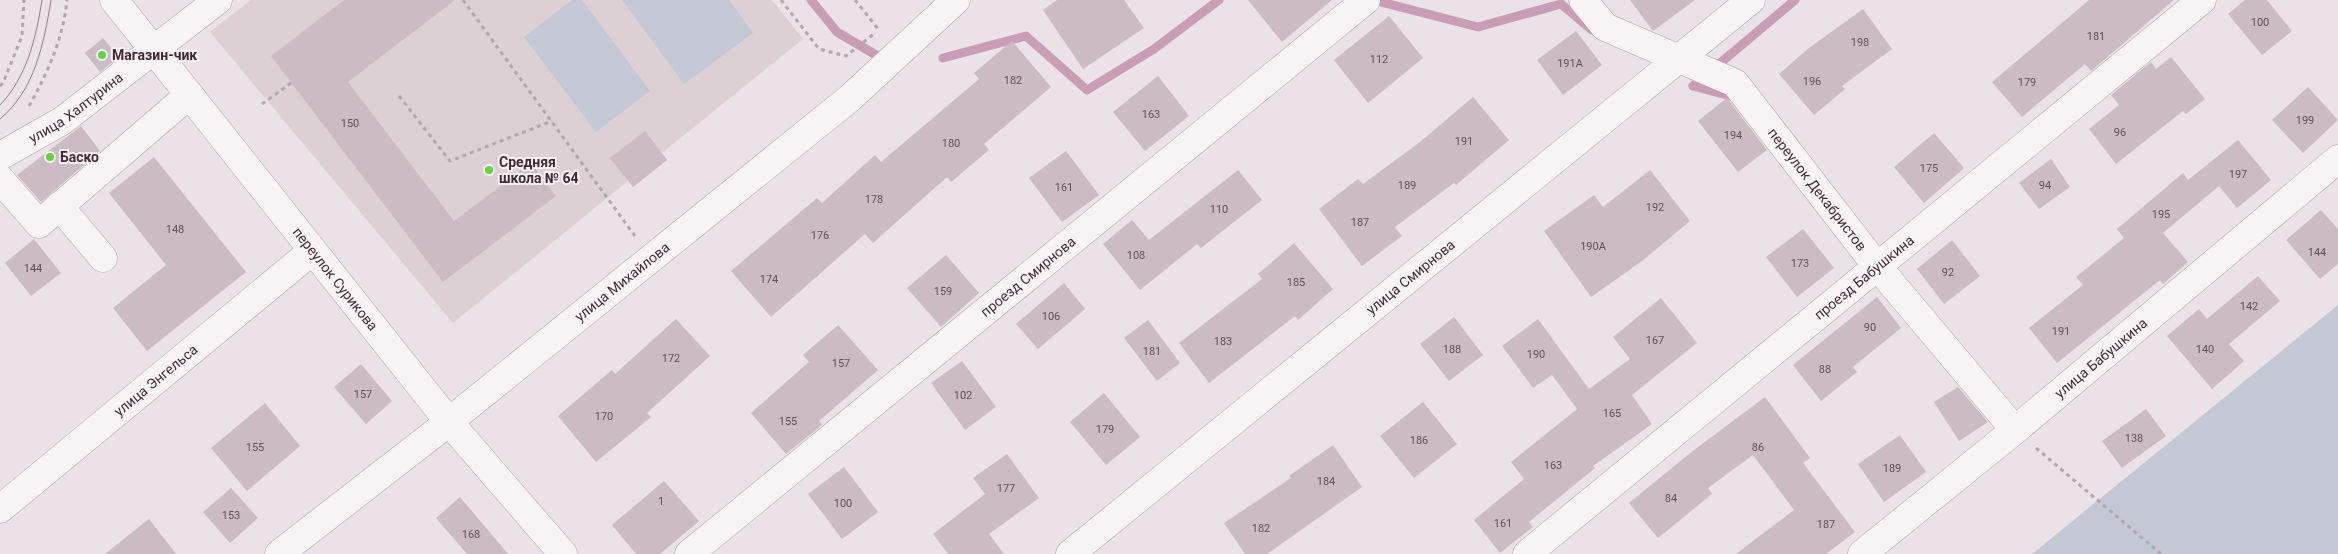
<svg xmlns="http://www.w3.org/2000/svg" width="2338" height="554" font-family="Roboto,sans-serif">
	<rect width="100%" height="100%" fill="#eae2e6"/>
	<path fill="#dcd0d5" d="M251,0h521l31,39 -141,114 5,7 -34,27 -5,-6 -175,142 -243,-291z"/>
	<g fill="#c3c8d4">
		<path d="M572,0h10l68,91 -54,41 -72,-95z"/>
		<path d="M622,0h107l24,33 -69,51z"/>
		<path d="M2338,305v249h-306z"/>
	</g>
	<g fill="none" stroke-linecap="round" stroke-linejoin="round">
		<g stroke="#ca9db6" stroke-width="9">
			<path d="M811,0l26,32 39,23"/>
			<path d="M1373,0l105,27 83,-23 31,26"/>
			<path d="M943,58l83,-22 61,54 67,-41 65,-49"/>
			<path d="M1693,86l102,-86"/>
			<path d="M1693,86l45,12"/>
		</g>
	</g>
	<g fill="#cabcc2">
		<path d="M344,0h111l-107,82 106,139 77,-58 25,33 -113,86 -172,-226z"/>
		<path d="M1057,0h67l20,28 -61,41 -40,-59z"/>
		<path d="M1248,0h84l-50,42z"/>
		<path d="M1630,0h65l-42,31z"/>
		<path d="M2089,0h85l-83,71 -6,-7 -63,53 -30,-35z"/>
		<path d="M2245,0h22l25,31 -30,24 -34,-41z"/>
		<path d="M1863,9l29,40 -50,37 3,3 -31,26 -35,-41 30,-26z"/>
		<path d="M1389,16l34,42 -55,45 -34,-43z"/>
		<path d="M1576,31l26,34 -39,30 -26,-35z"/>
		<path d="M103,38l16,19 -19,15 -15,-19z"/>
		<path d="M1012,41l39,46 -67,57 5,6 -38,32 -4,-5 -74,66 -8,-9 -94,83 -40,-46 86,-73 5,5 53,-48 6,7 98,-83 -5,-6z"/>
		<path d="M2171,57l34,42 -19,15 -3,-3 -67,53 -27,-35 30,-24 -8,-10 40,-33 5,7z"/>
		<path d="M1158,76l31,40 -44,35 -32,-39z"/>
		<path d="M2308,87l30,33 -35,33 -31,-33z"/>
		<path d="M1473,97l36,43 -53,45 -2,-2 -59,44 7,9 -40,30 -43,-57 39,-30 5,5 57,-42z"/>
		<path d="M1727,98l40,52 -29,22 -40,-51z"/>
		<path d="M81,126l19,25 -59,51 -24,-27z"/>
		<path d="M645,131l22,29 -34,27 -23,-29z"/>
		<path d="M1934,133l30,35 -40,35 -30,-36z"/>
		<path d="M2238,140l33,40 -34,28 -18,-22 -56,47 25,29 -25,22 -3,-4 -103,83 -28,-35 54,-43 -7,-8 48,-39 -7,-9 66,-56 5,7z"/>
		<path d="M1066,151l33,44 -37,27 -33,-44z"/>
		<path d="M154,157l92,115 -99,79 -34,-43 53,-43 -57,-72z"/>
		<path d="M2051,159l19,28 -31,22 -20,-26z"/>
		<path d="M1238,170l24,30 -61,48 -4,-4 -57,46 -37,-46 29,-24 17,20z"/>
		<path d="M1650,170l40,51 -48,40 -51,36 -47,-66 50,-36 9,12z"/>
		<path d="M2321,210l17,19v35l-18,15 -34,-39z"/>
		<path d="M1803,229l31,39 -37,29 -31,-40z"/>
		<path d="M34,239l27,34 -30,23 -26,-33z"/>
		<path d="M1952,240l28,36 -36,28 -27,-35z"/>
		<path d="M1294,243l39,46 -35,31 -3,-4 -86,67 -30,-40 83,-64 -4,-5z"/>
		<path d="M946,255l33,38 -38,34 -34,-39z"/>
		<path d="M2258,276l22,25 -51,43 15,17 -32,28 -45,-53 32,-27 8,10z"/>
		<path d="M1064,283l21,26 -47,40 -22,-25z"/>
		<path d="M1877,297l24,31 -48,39 4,5 -36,29 -28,-36z"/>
		<path d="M1661,298l36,45 -65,52 20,29 -59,42 2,2 -66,54 4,5 -33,26 -26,-33 50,-41 -13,-17 66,-53 -25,-34 -19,13 -31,-42 36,-27 51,70 41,-30 -17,-22z"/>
		<path d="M1454,317l29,38 -34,26 -29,-37z"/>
		<path d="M676,319l34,37 -63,57 4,4 -55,45 -38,-46 54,-46 3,4z"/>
		<path d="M1148,320l32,43 -23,18 -33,-43z"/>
		<path d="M838,325l40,45 -59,51 3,4 -36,29 -35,-41 58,-51 -6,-7z"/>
		<path d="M962,361l34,46 -31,23 -34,-47z"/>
		<path d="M361,364l31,37 -26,23 -32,-37z"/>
		<path d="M1958,387l30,35 -29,19 -25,-39z"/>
		<path d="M1104,393l36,44 -34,28 -36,-43z"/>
		<path d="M1765,397l45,61 -7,5 52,69 -29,22h-90l58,-44 -41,-55 -45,33 4,6 -54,44 -29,-35 65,-53z"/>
		<path d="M1423,402l34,42 -43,34 -34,-42z"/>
		<path d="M265,403l35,43 -53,45 -36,-43z"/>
		<path d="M2146,409l20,27 -44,32 -20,-27z"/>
		<path d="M1900,435l26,37 -42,30 -26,-38z"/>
		<path d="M1333,445l29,42 -95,67h-22l-21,-31 67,-45 -2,-2z"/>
		<path d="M1007,454l32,44 -50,36 15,20h-56l-15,-20 52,-40 -12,-16z"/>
		<path d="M844,467l34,45 -36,27 -34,-45z"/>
		<path d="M664,481l35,40 -39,33h-24l-24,-29z"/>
		<path d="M231,488l27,30 -28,25 -27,-31z"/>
		<path d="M460,497l48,57h-41l-31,-36z"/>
		<path d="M149,519l27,35h-71z"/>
	</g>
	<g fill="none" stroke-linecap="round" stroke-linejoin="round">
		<g stroke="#b1a3aa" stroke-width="29">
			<g id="minor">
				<path id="s1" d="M114,0l335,422 114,132"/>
				<path id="s2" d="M1583,0l22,27 130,56 141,182 139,165"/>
				<path id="s3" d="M0,156l62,-35 156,-121"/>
				<path d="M0,179l39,45 150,-129"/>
				<path d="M59,206l44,52"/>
				<path id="s4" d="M0,509l311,-257"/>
				<path id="s5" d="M279,554l157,-122 414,-334 106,-98"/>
				<path id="s6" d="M689,554l677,-554"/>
				<path id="s7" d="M1070,554l681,-554"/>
				<path id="s8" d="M1527,554l675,-554"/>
				<path id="s9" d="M1862,554l153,-124 323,-271"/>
			</g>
		</g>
		<g stroke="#b3a7ad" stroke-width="3" stroke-dasharray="4 4" stroke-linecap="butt">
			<path d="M463,0l172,236"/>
			<path d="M781,0l38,49 27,7 29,-23"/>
			<path d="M855,0l24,30"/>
			<path d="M0,86l3,-3 19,-47 2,-36"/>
			<path d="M399,96l51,65 102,-40"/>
			<path d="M262,104l29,-21"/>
			<path d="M29,106c19,-34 34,-67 38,-106"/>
			<path d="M2036,448l125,106"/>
		</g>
		<use href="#minor" stroke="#f8f4f6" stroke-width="28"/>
		<g stroke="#947b86" stroke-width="1">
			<path d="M0,105c27,-28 36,-67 42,-105"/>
			<path d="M0,119c35,-29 44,-76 51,-119"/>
		</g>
	</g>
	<g fill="#67cf47" stroke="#f7f1f4" stroke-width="2">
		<circle cx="102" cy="55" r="5"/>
		<circle cx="50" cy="157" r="5"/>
		<circle cx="489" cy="170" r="5"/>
	</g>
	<g text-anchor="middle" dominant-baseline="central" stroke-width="4" stroke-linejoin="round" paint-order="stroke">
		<g font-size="11" fill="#644e58">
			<text x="2260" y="22">100</text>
			<text x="2096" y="36">181</text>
			<text x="1860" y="42">198</text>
			<text x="1379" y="59">112</text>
			<text x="1570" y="63">191А</text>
			<text x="1013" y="80">182</text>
			<text x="1812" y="81">196</text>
			<text x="2027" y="82">179</text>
			<text x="1151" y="114">163</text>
			<text x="2305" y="120">199</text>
			<text x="350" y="123">150</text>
			<text x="2120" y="132">96</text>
			<text x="1733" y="135">194</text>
			<text x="1464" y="141">191</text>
			<text x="951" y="143">180</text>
			<text x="1929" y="168">175</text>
			<text x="2238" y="174">197</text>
			<text x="1407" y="185">189</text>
			<text x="2045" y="185">94</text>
			<text x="1064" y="187">161</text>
			<text x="874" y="199">178</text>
			<text x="1655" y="207">192</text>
			<text x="1219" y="209">110</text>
			<text x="2161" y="214">195</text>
			<text x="1360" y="222">187</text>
			<text x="175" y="229">148</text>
			<text x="820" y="235">176</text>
			<text x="1593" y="246">190А</text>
			<text x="2317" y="252">144</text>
			<text x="1136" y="255">108</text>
			<text x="1800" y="263">173</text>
			<text x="33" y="268">144</text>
			<text x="1948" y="272">92</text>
			<text x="769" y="279">174</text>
			<text x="1296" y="282">185</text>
			<text x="943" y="291">159</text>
			<text x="2249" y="306">142</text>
			<text x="1051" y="316">106</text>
			<text x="1870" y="327">90</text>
			<text x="2061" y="331">191</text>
			<text x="1655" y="340">167</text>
			<text x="1223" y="341">183</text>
			<text x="1452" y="349">188</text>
			<text x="2205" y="349">140</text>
			<text x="1152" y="351">181</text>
			<text x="1536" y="354">190</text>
			<text x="671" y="358">172</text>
			<text x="841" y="363">157</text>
			<text x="1825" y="369">88</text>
			<text x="363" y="394">157</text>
			<text x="963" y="395">102</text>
			<text x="1612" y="413">165</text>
			<text x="604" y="416">170</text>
			<text x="788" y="421">155</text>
			<text x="1105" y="429">179</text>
			<text x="2134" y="438">138</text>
			<text x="1419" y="440">186</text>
			<text x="255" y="447">155</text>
			<text x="1758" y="447">86</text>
			<text x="1553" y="465">163</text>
			<text x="1892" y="468">189</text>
			<text x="1326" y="481">184</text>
			<text x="1006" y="488">177</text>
			<text x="1671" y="498">84</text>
			<text x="661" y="501">1</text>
			<text x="843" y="503">100</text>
			<text x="231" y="515">153</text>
			<text x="1503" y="523">161</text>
			<text x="1826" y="524">187</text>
			<text x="1261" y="528">182</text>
			<text x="471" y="534">168</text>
		</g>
		<g font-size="14" font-weight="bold" fill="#422a35" stroke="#f7f1f4" text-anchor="start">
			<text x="112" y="55">Магазин-чик</text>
			<text x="60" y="157">Баско</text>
			<text x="499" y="162">Средняя<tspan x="499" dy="16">школа № 64</tspan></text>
		</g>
		<g font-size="14" fill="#422a35" stroke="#f7f1f4">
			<text stroke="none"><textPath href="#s3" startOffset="90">улица Халтурина</textPath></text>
			<text stroke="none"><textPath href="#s2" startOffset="311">переулок Декабристов</textPath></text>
			<text stroke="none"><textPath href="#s8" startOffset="436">проезд Бабушкина</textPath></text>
			<text stroke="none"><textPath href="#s6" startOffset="438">проезд Смирнова</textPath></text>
			<text stroke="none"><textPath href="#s7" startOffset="439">улица Смирнова</textPath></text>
			<text stroke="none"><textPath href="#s1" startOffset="356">переулок Сурикова</textPath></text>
			<text stroke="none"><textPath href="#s5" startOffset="438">улица Михайлова</textPath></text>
			<text stroke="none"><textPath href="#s9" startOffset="309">улица Бабушкина</textPath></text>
			<text stroke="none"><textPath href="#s4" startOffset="202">улица Энгельса</textPath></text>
		</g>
	</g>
</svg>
